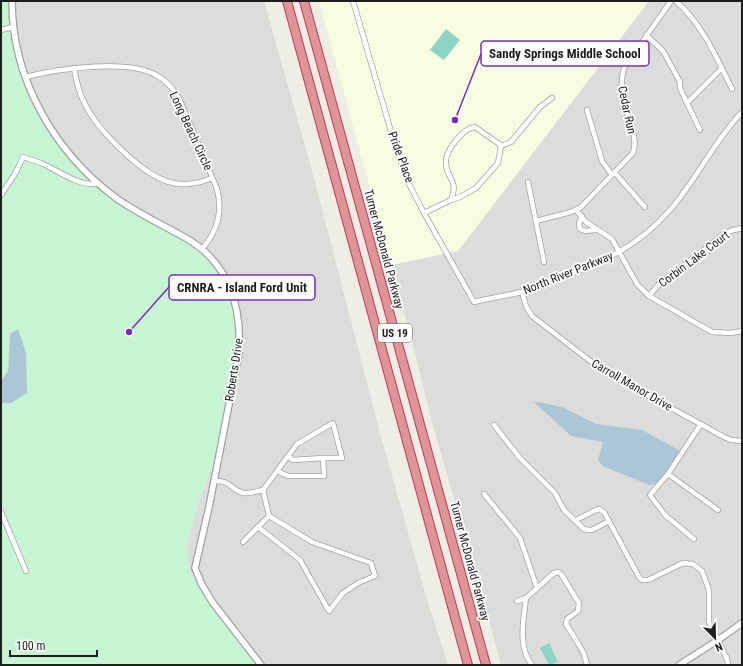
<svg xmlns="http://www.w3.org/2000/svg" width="743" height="666" font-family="'Roboto Condensed',sans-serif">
	<rect width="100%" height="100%" fill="#eeede6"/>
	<g fill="#dcdcdb">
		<path d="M9,1h255l50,177 66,255 46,163 22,69h-188l-49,-64 -21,-28 -3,-28 11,-42 24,-59 -114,-252 -36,-36 -34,-50 -19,-45 -10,-52z"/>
		<path d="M649,1h93v664h-241l-17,-63 -53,-183 -18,-74 -22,-80 67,-14z"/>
	</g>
	<path fill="#f8fce1" d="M319,1h330l-191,250 -67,14z"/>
	<path fill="#c7f4d2" d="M1,1h8v8l10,52 19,45 34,50 36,36 98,61 24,35 11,36 -19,120 -24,59 -11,42 3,28 21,28 49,64h-259v-262h10l-1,-69 -2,37 -7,10z"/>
	<g fill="#8cd5c4">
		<path d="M446,29l14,11 -16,20 -14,-10z"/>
		<path d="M549,643l9,19 -9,3 -9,-17z"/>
	</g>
	<g fill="#abc6d7">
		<path d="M18,329l8,24 1,40 -16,10h-10v-22l7,-10 2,-37z"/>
		<path d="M533,401l29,6 34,17 46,6 40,22 -24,32 -9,1 -46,-19 -5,-6 5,-18 -32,-6z"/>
	</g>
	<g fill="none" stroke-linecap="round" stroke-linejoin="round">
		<g stroke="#a2a2a2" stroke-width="6">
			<g id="minor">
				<path d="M353,1l37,127 17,52 17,33 50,89c15,-4 32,-6 47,-10 13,-3 25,-9 37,-13 44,-16 81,-33 112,-69 27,-31 44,-69 72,-98"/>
				<path d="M676,1c26,23 41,57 56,88"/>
				<path d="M1,30l12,-3"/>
				<path d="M646,35l17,16 10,18 7,13v6l7,15 13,27"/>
				<path d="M74,68c2,11 4,22 9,32 12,28 60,77 90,83 14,3 27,0 39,-5"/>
				<path d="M25,77c33,-8 103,-19 133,-1 9,5 15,13 21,22l38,91c6,23 1,42 -15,60"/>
				<path d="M687,103l35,-35"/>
				<path d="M587,110l15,51 10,14"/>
				<path d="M501,146l10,-4 29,-35 12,-9"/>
				<path d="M615,173l30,34"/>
				<path d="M528,182l16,80"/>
				<path d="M1,195l15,-23 7,-15c6,2 12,4 18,6 16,7 40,25 57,20"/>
				<path d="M576,210l10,12 26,17 25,45 12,12 63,36 18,1 12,-2"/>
				<path d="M424,213l27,-13 9,-3 16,-9 22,-25 3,-17 -3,-3 -23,-16c-12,1 -31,25 -29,37 1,16 13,15 5,36"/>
				<path d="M582,216l-3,8 1,5 5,2 11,-1"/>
				<path d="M536,221l35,-9 10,-5 52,-54c6,-16 -7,-38 -10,-54 -2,-11 -2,-20 1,-31l47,-67"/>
				<path d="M522,292l4,14 6,10 70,54 122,67 7,3 11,1"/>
				<path d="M649,296l10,-12 62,-47 9,-6 12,-3"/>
				<path d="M701,424l-33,50 50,36"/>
				<path d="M494,425l26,33 35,35 9,17 20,19 5,1h3l17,-9"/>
				<path d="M277,471l11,5h36l-1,-18 -30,2 -5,-4"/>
				<path d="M668,474l-18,21 15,20 29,24"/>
				<path d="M214,481c17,-1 17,9 29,12 7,1 14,-2 20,-3l34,-46 36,-21 9,35h-19"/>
				<path d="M484,494l36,44 17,50"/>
				<path d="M1,512l25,59"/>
				<path d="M576,520l20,-10 3,-1 5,3 35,65 3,3h6l35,-17 10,1 9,7 7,19v32l18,37 1,6"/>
				<path d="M258,527l42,33 29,51 14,-18 15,-10 17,-7 -4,-13 -59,-21 -43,-26 -6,-26"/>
				<path d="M243,542l26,-26"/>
				<path d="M526,598c-2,20 -9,49 6,67"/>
				<path d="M517,601l9,-3 28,-25 4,-1 3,2 18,29 -1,8 -11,8 -1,5 13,21 5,9 3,11"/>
			</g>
		</g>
		<g stroke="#a2a2a2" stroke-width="8">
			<g id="tertiary">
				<path d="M12,1c0,78 42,151 104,197 21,15 45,26 68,39 44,24 58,68 55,116l-30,154 -14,61 7,17 11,18 48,62"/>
				<path d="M679,665l39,-25 24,-17"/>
			</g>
		</g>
		<g stroke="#c83752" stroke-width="10">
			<g id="motorway">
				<path d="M287,1l181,664"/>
				<path d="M304,1l182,664"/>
			</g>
		</g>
		<use href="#minor" stroke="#fff" stroke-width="4.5"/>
		<use href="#tertiary" stroke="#fff" stroke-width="5.5"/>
		<use href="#motorway" stroke="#dd9598" stroke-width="8"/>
	</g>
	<g text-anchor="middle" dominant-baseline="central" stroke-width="3.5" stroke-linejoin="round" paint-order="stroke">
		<rect fill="#fff" stroke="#626262" stroke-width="1" x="378" y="324" width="34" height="18" rx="3"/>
		<g font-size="11" font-weight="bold" fill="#1e1e1e">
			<text x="395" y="333">US 19</text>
		</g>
		<g font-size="12" fill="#1e1e1e" stroke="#fff">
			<text transform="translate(627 110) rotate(78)">Cedar Run</text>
			<text transform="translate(191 131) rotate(65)">Long Beach Circle</text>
			<text transform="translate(401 157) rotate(70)">Pride Place</text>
			<text transform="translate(384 249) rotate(75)">Turner McDonald Parkway</text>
			<text transform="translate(694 259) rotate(-37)">Corbin Lake Court</text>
			<text transform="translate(568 273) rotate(-22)">North River Parkway</text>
			<text transform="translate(234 370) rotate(-81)">Roberts Drive</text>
			<text transform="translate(632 385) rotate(30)">Carroll Manor Drive</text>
			<text transform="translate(470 561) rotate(75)">Turner McDonald Parkway</text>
		</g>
	</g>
	<path fill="none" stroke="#7b2cbf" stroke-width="1.5" d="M455 120L481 54M129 332L169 287"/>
	<g fill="#7b2cbf" stroke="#fff" stroke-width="1.5">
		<circle cx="455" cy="120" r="4"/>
		<circle cx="129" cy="332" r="4"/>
	</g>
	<g fill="#fff" stroke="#7b2cbf" stroke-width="1.5">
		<rect x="481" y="41" width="168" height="25" rx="4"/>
		<rect x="169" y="275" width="146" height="25" rx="4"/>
	</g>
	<g font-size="13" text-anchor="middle" font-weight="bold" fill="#1e1e1e">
		<text x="565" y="58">Sandy Springs Middle School</text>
		<text x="242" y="292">CRNRA - Island Ford Unit</text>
	</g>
	<rect width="743" height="666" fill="none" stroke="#1e1e1e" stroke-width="4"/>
	<g transform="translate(715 638) rotate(157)" stroke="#ffffff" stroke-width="3" paint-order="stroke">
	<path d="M0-3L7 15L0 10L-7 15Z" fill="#1e1e1e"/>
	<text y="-6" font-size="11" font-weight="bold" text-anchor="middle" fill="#1e1e1e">N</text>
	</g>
	<path d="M10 650v6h87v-6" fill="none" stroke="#1e1e1e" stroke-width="2"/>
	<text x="16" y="650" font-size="12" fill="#1e1e1e" stroke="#ffffff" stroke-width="3" paint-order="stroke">100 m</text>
</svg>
